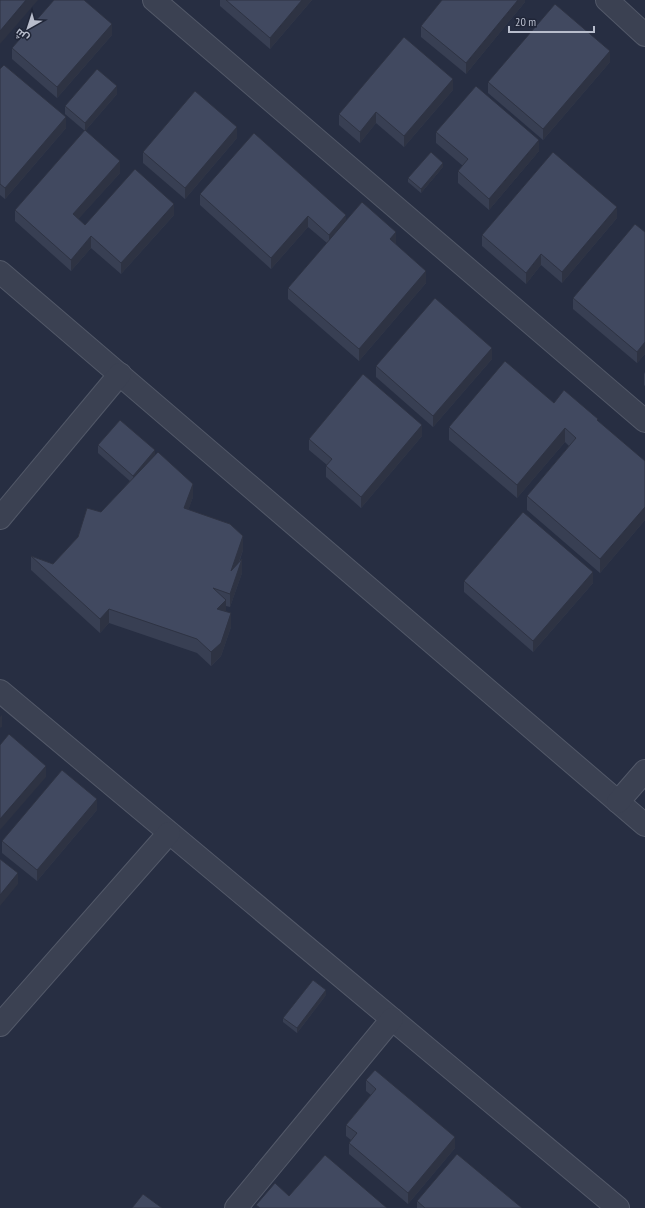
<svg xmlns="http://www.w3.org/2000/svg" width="645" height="1208" font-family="'PT Sans Narrow',Cairo,sans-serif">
	<rect width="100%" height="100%" fill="#272e42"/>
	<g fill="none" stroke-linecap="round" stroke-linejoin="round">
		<g stroke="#535969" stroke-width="24">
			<g id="minor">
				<path d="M154,0l491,421"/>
				<path d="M607,0l38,35"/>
				<path d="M0,272l645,553"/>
				<path d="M0,518l120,-144"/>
				<path d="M0,691l618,517"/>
				<path d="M618,802l27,-31"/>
				<path d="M0,1025l169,-192"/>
				<path d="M236,1208l156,-189"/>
			</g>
		</g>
		<use href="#minor" stroke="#3b4152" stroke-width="22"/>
	</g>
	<g fill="#383f53">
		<path d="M220,0h92l-42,49 -50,-43z"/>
		<path d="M525,0v2l-59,72 -45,-37v-11z"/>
		<path d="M112,35l-55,63 -45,-39v-11z"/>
		<path d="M610,62l-67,78 -55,-47v-11z"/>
		<path d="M0,69l66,59 -61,71 -5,-4z"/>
		<path d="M453,90l-49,57 -28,-24 -16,20 -21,-18v-11z"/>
		<path d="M117,94l-32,37 35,42 -42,46 7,6 89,-10 -53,59 -30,-26 -20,23 -56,-50v-11l70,-79 -20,-17v-8z"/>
		<path d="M436,132l103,19 -50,59 -31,-27v-12l5,-5 -27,-23z"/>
		<path d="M237,138l-52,61 -42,-36v-11z"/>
		<path d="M443,167l-22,26 -13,-11v-4z"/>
		<path d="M200,194l146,27 50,22 -1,1 31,39 -67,78 -71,-62v-11l39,-45 -19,-16 -37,42 -71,-64z"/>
		<path d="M617,218l-55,65 -21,-18 -15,19 -44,-38v-11z"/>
		<path d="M645,232v122l-8,9 -64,-54v-11z"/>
		<path d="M492,359l-59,68 -57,-50v-11z"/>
		<path d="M645,372v14l-1,-1v-11z"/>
		<path d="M554,403l44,19 47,39v59l-45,53 -73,-63v-14l42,-50 -4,-4 -48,56 -68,-58v-13z"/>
		<path d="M422,436l-61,72 -35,-31v-11l1,-1 -18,-15v-11z"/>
		<path d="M98,445l57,9 38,43 -5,13 55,40 -4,13 3,10 -12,34 -4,-1v6l5,15 -10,29 -10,10 -14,-13 -88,-30 -9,10 -69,-63v-14l22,8 77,-83 -32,-28z"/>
		<path d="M464,581l129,2 -60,69 -69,-60z"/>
		<path d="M97,810l-60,71 -35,-28v-12z"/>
		<path d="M326,995l-29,38 -14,-11v-4z"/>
		<path d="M366,1080l89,68 -47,56 -59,-50v-11l2,-3 -5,-4v-11l25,-30 -5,-4z"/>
		<path d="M417,1201l105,7h-105z"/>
	</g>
	<g fill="#2e3343">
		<path d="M26,0h12l-38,44v-13z"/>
		<path d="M302,0h10l-42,49v-11z"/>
		<path d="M518,0h7v2l-59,72v-11z"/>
		<path d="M112,24v11l-55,63v-11z"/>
		<path d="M610,51v11l-67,78v-11z"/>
		<path d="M453,79v11l-49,57v-11z"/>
		<path d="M117,86v8l-32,37v-8z"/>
		<path d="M376,112v11l-16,20v-11z"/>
		<path d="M66,117v11l-61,71v-11z"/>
		<path d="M237,127v11l-52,61v-11z"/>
		<path d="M539,140v11l-50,59v-11z"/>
		<path d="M120,161v12l-47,52v-11z"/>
		<path d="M443,163v4l-22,26v-4z"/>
		<path d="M174,204v11l-53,59v-11z"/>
		<path d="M617,207v11l-55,65v-11z"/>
		<path d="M346,215v11l-17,20v-11z"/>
		<path d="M308,216v11l-37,42v-11z"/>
		<path d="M396,232v11l-6,7v-11z"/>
		<path d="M91,236v12l-20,23v-11z"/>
		<path d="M541,254v11l-15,19v-11z"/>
		<path d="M426,271v12l-67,78v-12z"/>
		<path d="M645,342v12l-8,9v-11z"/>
		<path d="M492,348v11l-59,68v-11z"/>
		<path d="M422,425v11l-61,72v-11z"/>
		<path d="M565,428v14l-48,56v-13z"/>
		<path d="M155,450v8l-22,26v-8z"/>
		<path d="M193,484v13l-9,25v-14z"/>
		<path d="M645,507v13l-45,53v-14z"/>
		<path d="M243,536v14l-12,34v-13z"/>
		<path d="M242,559v14l-12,34v-13z"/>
		<path d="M593,572v11l-60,69v-11z"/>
		<path d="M226,600v13l-9,-4z"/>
		<path d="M109,609v14l-9,10v-14z"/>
		<path d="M231,613v14l-10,29 -10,10v-14z"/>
		<path d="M2,715v12l-2,1v-11z"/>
		<path d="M46,766v11l-46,53v-11z"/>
		<path d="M97,799v11l-60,71v-11z"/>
		<path d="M18,873v11l-18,22v-11z"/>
		<path d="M326,990v5l-29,38v-5z"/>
		<path d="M455,1137v11l-47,56v-11z"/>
	</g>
	<g fill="#414960" stroke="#2e3343">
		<path d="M0,0h26l-26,31z"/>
		<path d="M54,0h30l28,24 -55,63 -45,-39z"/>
		<path d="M226,0h76l-32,38z"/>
		<path d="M442,0h76l-52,63 -45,-37z"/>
		<path d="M555,4l55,47 -67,78 -55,-47z"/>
		<path d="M404,37l49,42 -49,57 -28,-24 -16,20 -21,-18z"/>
		<path d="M4,65l62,52 -61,71 -5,-4v-115z"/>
		<path d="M97,69l20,17 -32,37 -20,-17z"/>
		<path d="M476,86l63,54 -50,59 -31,-28 10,-12 -32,-27z"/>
		<path d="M195,91l42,36 -52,61 -42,-36z"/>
		<path d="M85,130l35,31 -47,53 12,11 50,-56 39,35 -53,59 -30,-27 -20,24 -56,-50z"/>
		<path d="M254,133l92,82 -17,20 -21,-19 -37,42 -71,-64z"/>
		<path d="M431,152l12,11 -22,26 -13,-11z"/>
		<path d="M553,152l64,55 -55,65 -21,-18 -15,19 -44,-38z"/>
		<path d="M362,202l34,30 -6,7 36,32 -67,78 -71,-61z"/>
		<path d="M635,224l10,8v110l-8,10 -64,-54z"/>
		<path d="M435,298l57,50 -59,68 -57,-50z"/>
		<path d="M505,361l49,42 10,-13 34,29 -1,1 48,41v46l-45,52 -73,-63 49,-58 -11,-10 -48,57 -68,-58z"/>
		<path d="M363,374l59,51 -61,72 -35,-31 6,-7 -23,-20z"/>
		<path d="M120,420l35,30 -22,26 -35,-31z"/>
		<path d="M158,452l35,32 -9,24 46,16 13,12 -12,35 11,-12 -12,35 -17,-6 13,12 -9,9 14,4 -10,30 -10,9 -14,-13 -88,-30 -9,10 -69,-63 22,8 25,-27 9,-29 14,4z"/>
		<path d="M523,512l70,60 -60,69 -69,-60z"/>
		<path d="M9,734l37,32 -46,53v-74z"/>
		<path d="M62,770l35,29 -60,71 -35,-29z"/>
		<path d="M0,859l18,14 -18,22z"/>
		<path d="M313,980l13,10 -29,38 -14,-10z"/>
		<path d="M375,1070l80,67 -47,56 -59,-50 8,-10 -11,-8 30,-36 -10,-9z"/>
		<path d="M457,1154l65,54h-97l-8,-7z"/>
		<path d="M325,1155l62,53h-127l-4,-3 19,-22 14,13z"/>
		<path d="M143,1194l19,14h-30z"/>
	</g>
	<g transform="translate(28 28) rotate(219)" stroke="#202638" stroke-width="3" paint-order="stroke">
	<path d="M0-3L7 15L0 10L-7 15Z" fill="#b8bdcc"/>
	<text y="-6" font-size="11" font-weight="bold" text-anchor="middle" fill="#b8bdcc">ش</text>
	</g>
	<path d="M509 26v6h85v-6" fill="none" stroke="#b8bdcc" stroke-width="2"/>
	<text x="515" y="26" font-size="12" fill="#b8bdcc" stroke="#202638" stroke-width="3" paint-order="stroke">20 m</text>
</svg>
